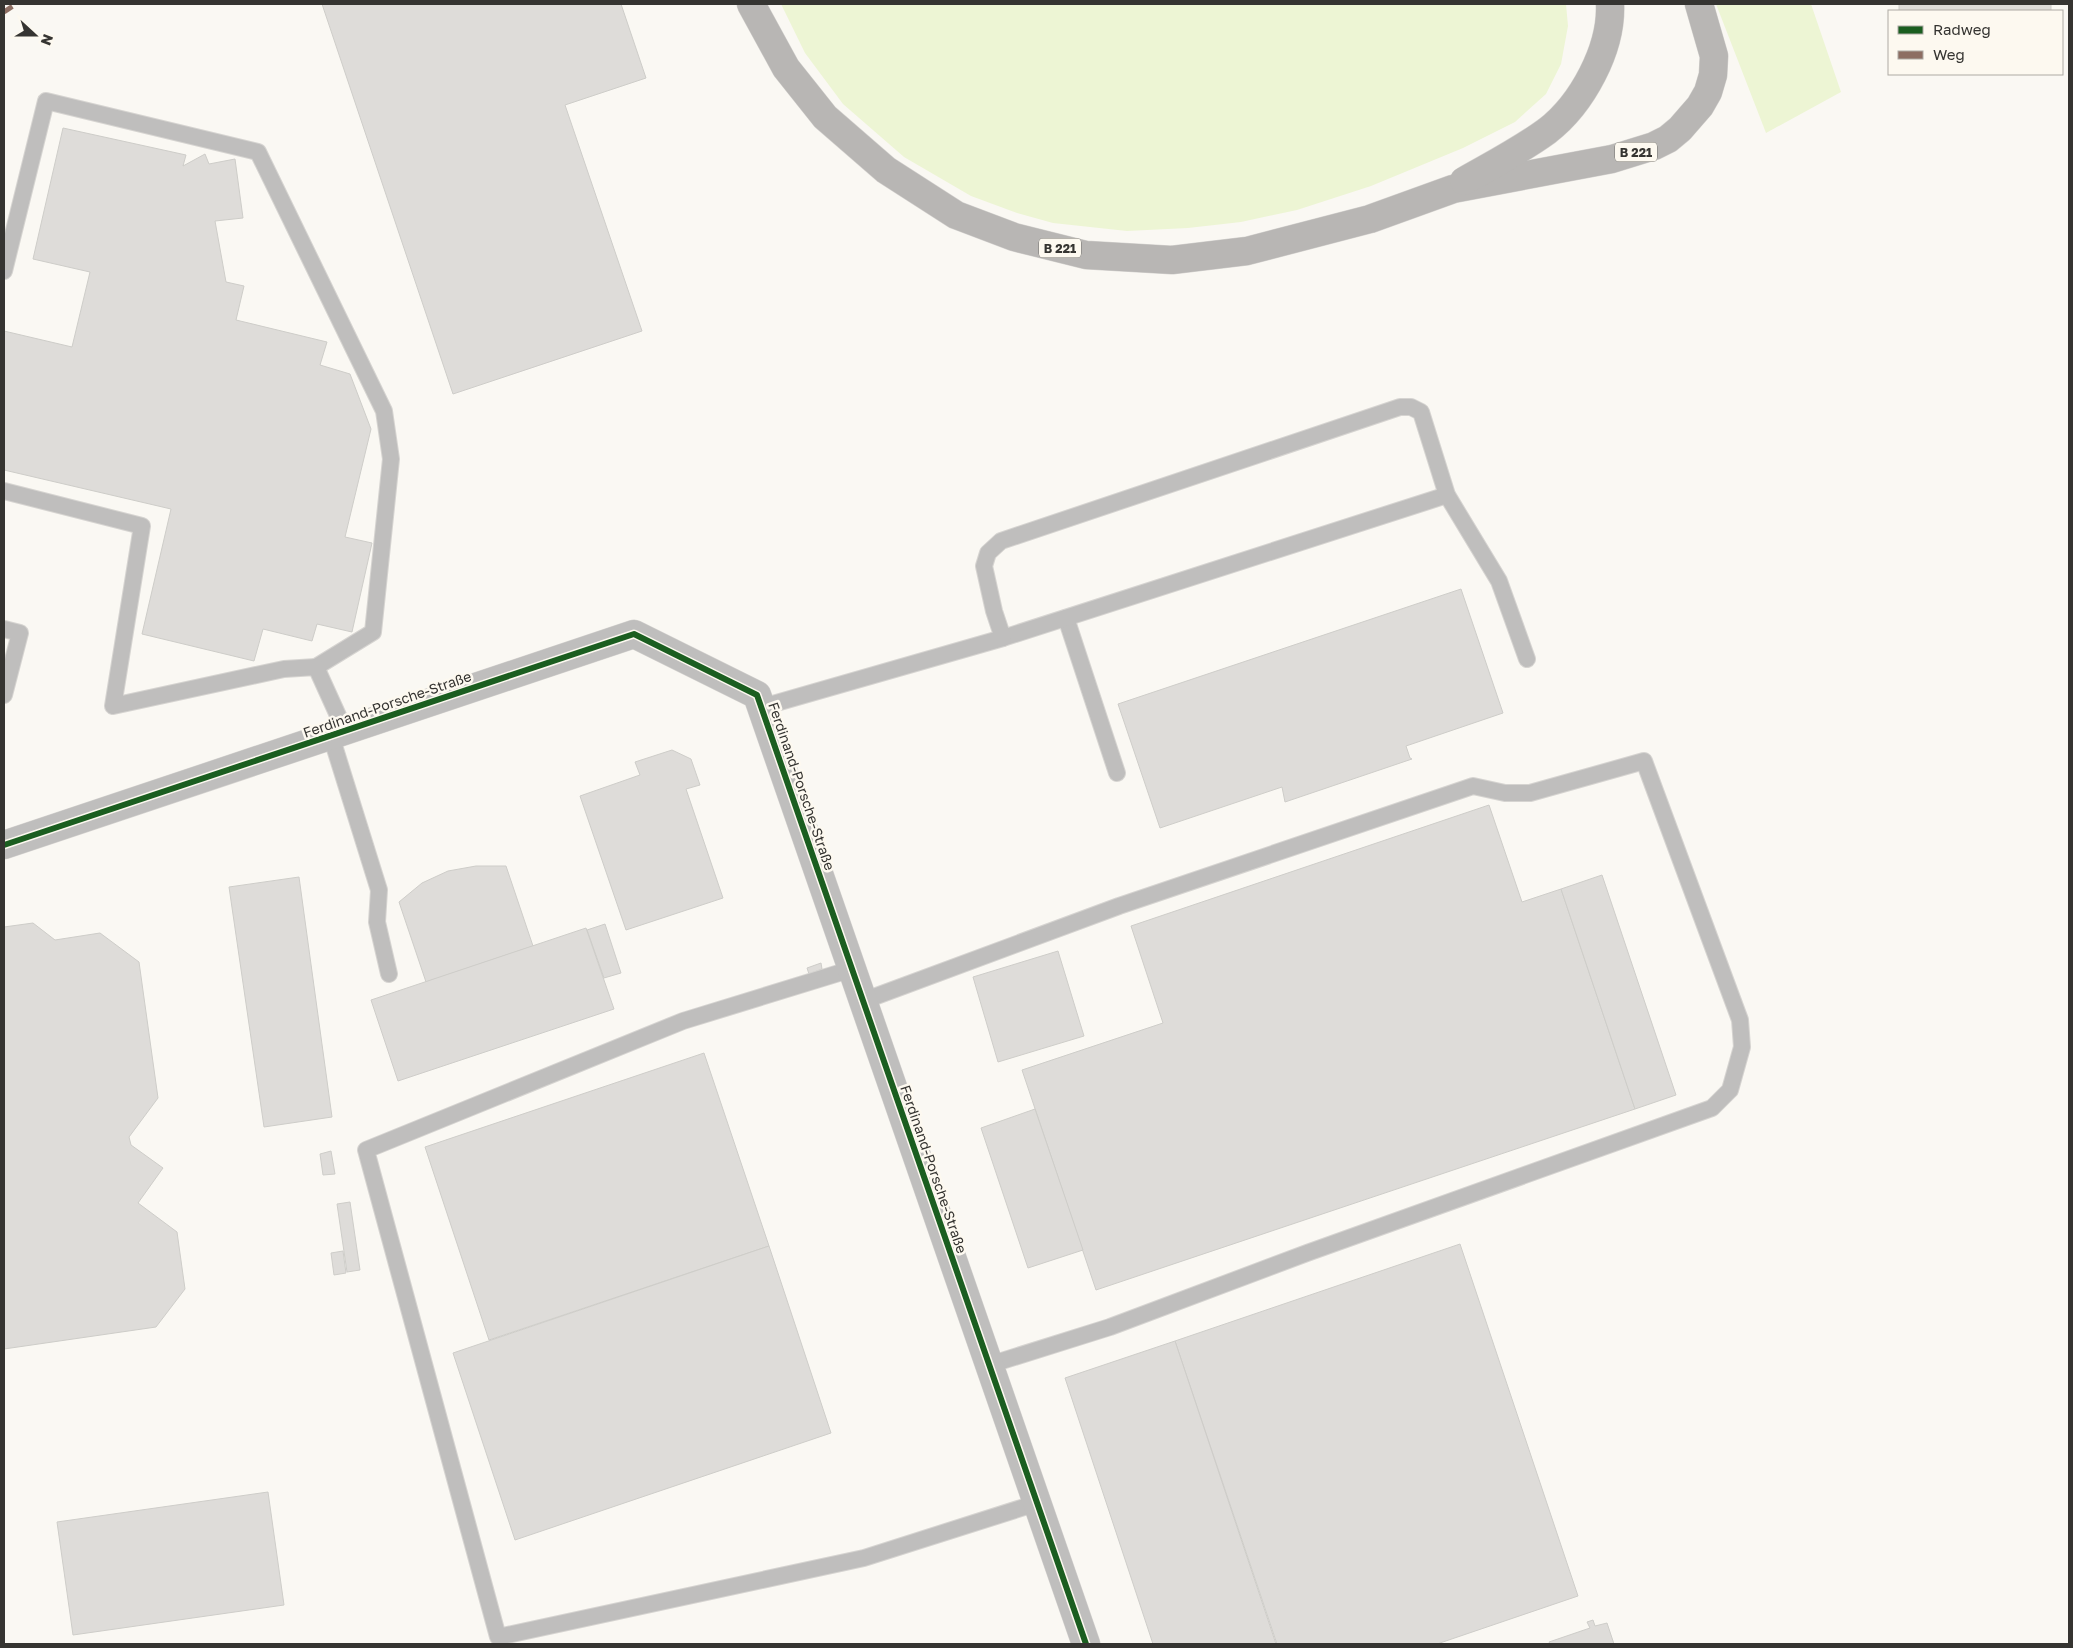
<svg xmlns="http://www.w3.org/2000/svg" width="2073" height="1648" font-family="'Golos Text',sans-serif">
	<rect width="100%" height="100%" fill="#faf8f3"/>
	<g fill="#edf5d4">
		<path d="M781,4h785l2,22 -7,38 -15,30 -31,28 -52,26 -92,38 -74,24 -56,12 -53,6 -61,3 -74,-8 -36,-10 -46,-17 -67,-39 -61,-53 -38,-51z"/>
		<path d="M1716,4h95l30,88 -75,41z"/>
	</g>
	<g fill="#dedcd9" stroke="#cecdc9">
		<path d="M322,4h299l25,74 -81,27 77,226 -189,63z"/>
		<rect x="1899" y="4" width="152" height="7"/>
		<path d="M63,128l123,27 -3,11 22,-12 4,10 26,-5 8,59 -28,3 11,61 18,4 -8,34 91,22 -7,23 30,9 21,55 -26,108 27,6 -20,89 -35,-8 -5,17 -49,-12 -9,32 -112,-27 29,-125 -167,-39v-139l68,16 18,-75 -57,-13z"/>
		<path d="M1461,589l42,124 -97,33 4,12 2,1 -127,43 -3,-15 -122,41 -42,-124z"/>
		<path d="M672,750l19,9 9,26 -14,4 37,109 -97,32 -46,-134 60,-21 -5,-13z"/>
		<path d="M1489,805l33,97 39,-13 74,220 -539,181 -74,-220 141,-47 -32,-97z"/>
		<path d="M476,866h30l27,80 -107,36 -27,-80 23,-19 26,-12z"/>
		<path d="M1602,875l74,220 -41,14 -74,-220z"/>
		<path d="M299,877l33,240 -68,10 -35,-240z"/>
		<path d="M33,923l22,17 45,-7 39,29 19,136 -29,39 2,8 32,23 -25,35 39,29 8,57 -29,38 -152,22v-422z"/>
		<path d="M605,924l16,49 -17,5 -17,-48z"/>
		<path d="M586,928l28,81 -216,72 -27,-81z"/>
		<path d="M1058,951l26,85 -86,26 -25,-85z"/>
		<path d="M821,963l1,6 -13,5 -2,-6z"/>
		<path d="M704,1053l65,193 -280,94 -64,-193z"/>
		<path d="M1035,1109l48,141 -55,18 -47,-140z"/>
		<path d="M331,1151l4,23 -12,1 -3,-21z"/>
		<path d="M350,1202l10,68 -13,2 -10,-68z"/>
		<path d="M1460,1244l118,352 -141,48h-160l-102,-303z"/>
		<path d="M769,1246l62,187 -316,107 -62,-187z"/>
		<path d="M343,1251l3,22 -12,2 -3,-22z"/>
		<path d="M1175,1341l101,303h-123l-88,-266z"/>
		<path d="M268,1492l16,113 -211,30 -16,-113z"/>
		<path d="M1593,1620l2,6 12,-3 7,21h-64l-1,-2 41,-14 -3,-6z"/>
	</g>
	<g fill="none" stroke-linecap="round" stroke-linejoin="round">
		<g stroke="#d6d4d1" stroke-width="18">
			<g id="service">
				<path d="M4,271l42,-170 212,51 126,259 7,48 -18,173 -57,35"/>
				<path d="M4,491l138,35 -29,180 171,-37 32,-2 29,64"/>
				<path d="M1066,618l51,155"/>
				<path d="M4,629l16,4 -16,62"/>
				<path d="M1003,638l444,-143"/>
				<path d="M762,707l241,-69 -9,-27 -10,-45 4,-13 13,-12 399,-134h11l10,5 26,83 52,86 28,78"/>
				<path d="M331,736l48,154 -2,32 12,52"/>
				<path d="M852,969l-169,52 -317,129 132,487 366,-79 173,-55"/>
				<path d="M863,1001l256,-95 354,-120 32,7h25l114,-32 96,259 2,27 -12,43 -18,18 -405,145 -197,74 -121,38"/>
			</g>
		</g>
		<g stroke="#d6d4d1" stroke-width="29">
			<path id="minor" d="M4,845l630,-211 123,61 329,949"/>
		</g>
		<g stroke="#d6d4d1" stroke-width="29">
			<g id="primary">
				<path d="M751,4l35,64 39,49 61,53 70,45 58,22 72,18 86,5 75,-9 123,-32 83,-30 159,-30 42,-13 14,-7 12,-10 20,-23 8,-14 5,-17 1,-19 -15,-52"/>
				<path d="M1464,181c28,-16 57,-31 83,-50 35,-27 65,-82 63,-127"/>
			</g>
		</g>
		<use href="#service" stroke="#bfbebd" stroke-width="16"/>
		<use href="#minor" stroke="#bfbebd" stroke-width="28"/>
		<use href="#primary" stroke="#b8b6b4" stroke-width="28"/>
		<path stroke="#8d6e63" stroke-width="5" stroke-dasharray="10 5" stroke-linecap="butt" d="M4,12l12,-8"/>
		<g stroke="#fdf9f0" stroke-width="9">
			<path id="cycleway" d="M4,845l630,-211 123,61 329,949"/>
		</g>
		<use href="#cycleway" stroke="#1b5e20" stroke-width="6"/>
	</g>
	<g text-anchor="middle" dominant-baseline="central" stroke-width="5" stroke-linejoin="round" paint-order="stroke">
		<g fill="#fdf9f0" stroke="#716f6a" stroke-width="1">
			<rect x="1615" y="142.5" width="42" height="19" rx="4"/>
			<rect x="1039" y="238.5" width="42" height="19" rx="4"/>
		</g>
		<g font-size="12" font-weight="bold" fill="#353431">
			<text x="1636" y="152">B 221</text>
			<text x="1060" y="248">B 221</text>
		</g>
		<g font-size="14" fill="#353431" stroke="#fdf9f0">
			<text transform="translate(387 704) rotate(-19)">Ferdinand-Porsche-Straße</text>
			<text transform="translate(802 786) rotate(71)">Ferdinand-Porsche-Straße</text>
			<text transform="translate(934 1169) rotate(71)">Ferdinand-Porsche-Straße</text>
		</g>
	</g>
	<rect width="2073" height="1648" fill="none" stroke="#353431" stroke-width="10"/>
	<rect x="1888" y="10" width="175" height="65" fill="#fdf9f0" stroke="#adaaa4"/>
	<rect x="1898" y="26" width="25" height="8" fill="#1b5e20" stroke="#adaaa4"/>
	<text x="1933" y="35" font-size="15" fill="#353431">Radweg</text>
	<rect x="1898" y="51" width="25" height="8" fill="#8d6e63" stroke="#adaaa4"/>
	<text x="1933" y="60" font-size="15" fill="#353431">Weg</text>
	<g transform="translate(35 35) rotate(111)" stroke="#fdf9f0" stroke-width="4" paint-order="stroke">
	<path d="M0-4L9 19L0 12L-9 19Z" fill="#353431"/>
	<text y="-8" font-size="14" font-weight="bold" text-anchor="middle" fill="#353431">N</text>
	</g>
</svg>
